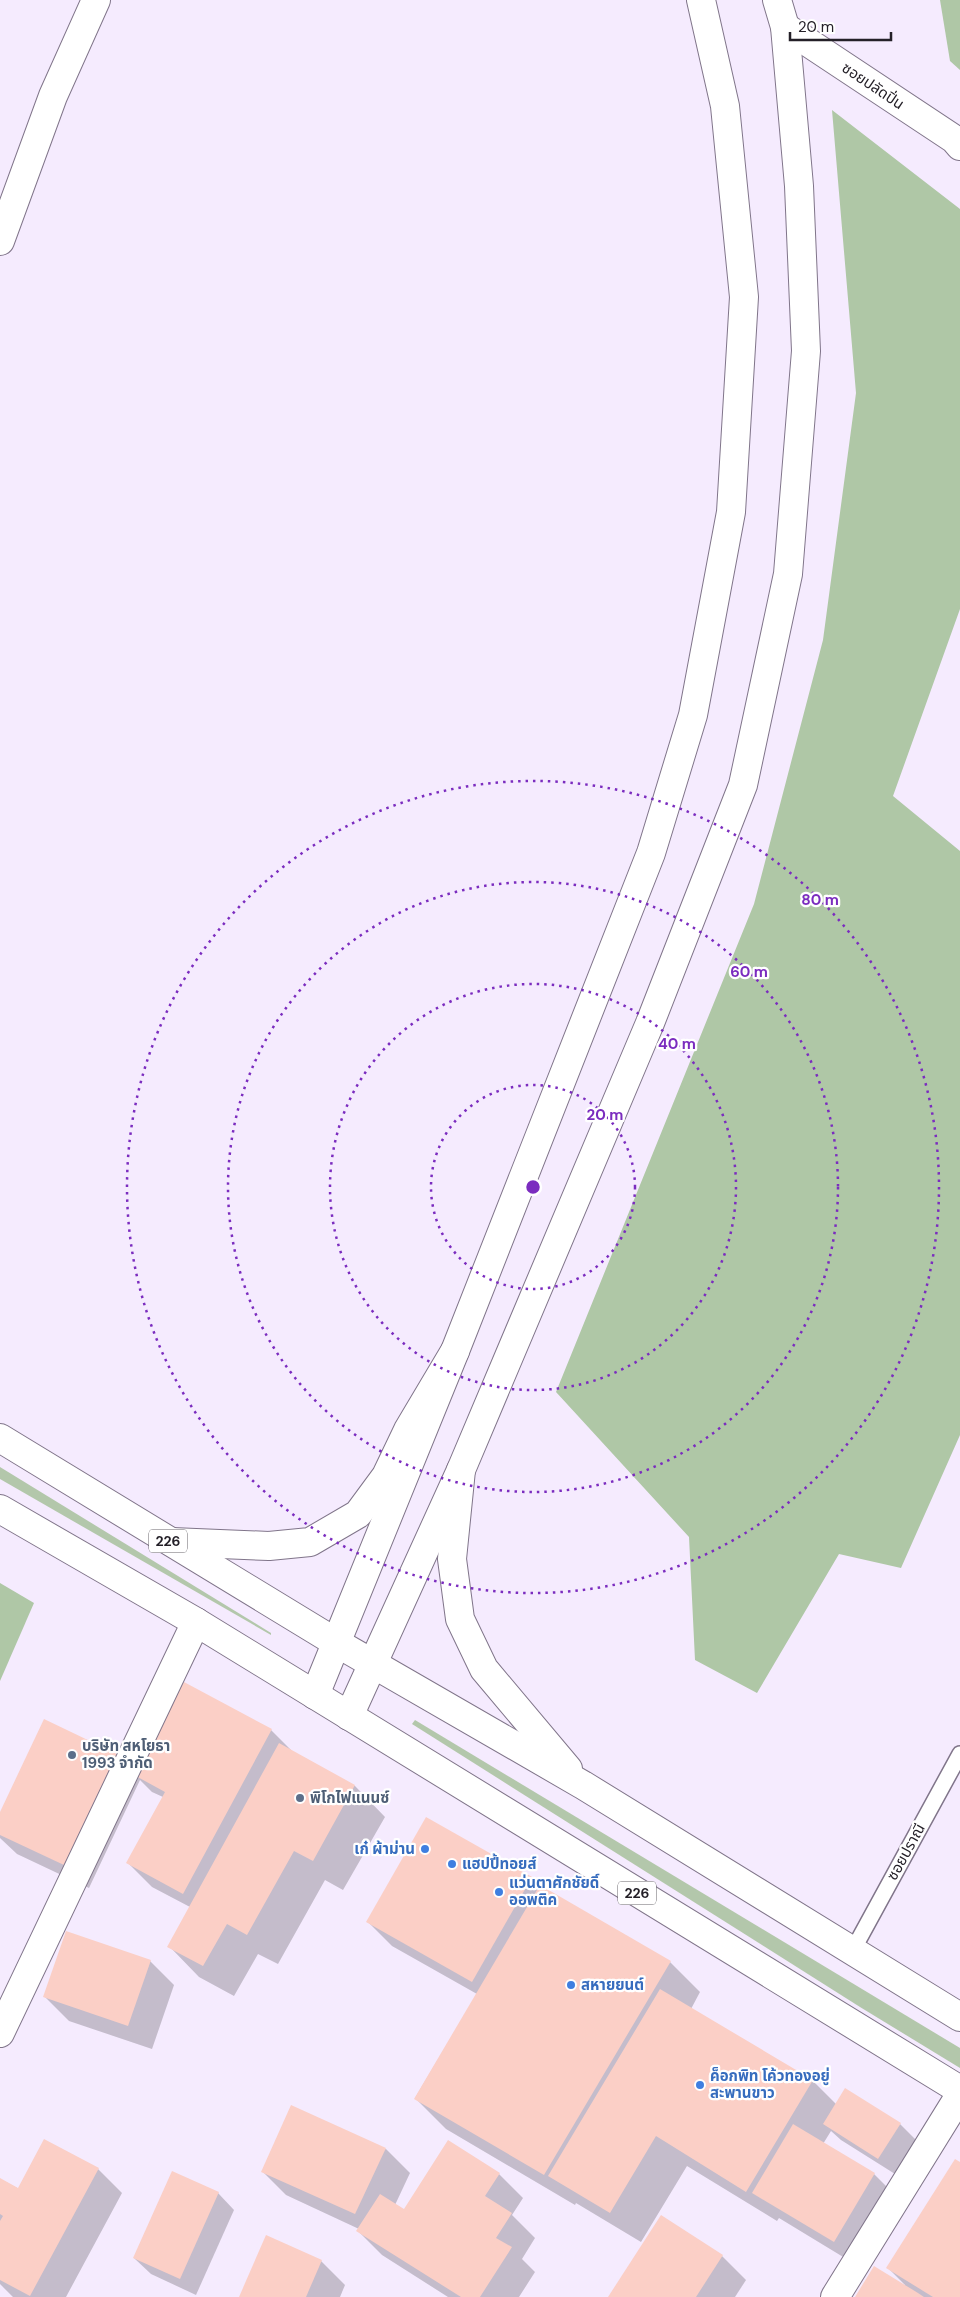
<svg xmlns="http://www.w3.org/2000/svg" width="960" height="2297" font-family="'DM Sans','Noto Sans Thai',sans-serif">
	<rect width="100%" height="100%" fill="#f5ebfe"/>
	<g fill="#b3c7ab">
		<path d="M0,1467l271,166v2l-271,-156z"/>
		<path d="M415,1720l545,328v20l-100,-61 -448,-283z"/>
	</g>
	<g fill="#afc7a6">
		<path d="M940,0h20v70l-10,-9z"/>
		<path d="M832,110l128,99v400l-67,187 67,55v584l-59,133 -62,-14 -82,139 -62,-33 -6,-123 -133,-145 198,-488 69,-264 33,-247z"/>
		<path d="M0,1583l34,20 -34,78z"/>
	</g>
	<g fill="#0003">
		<path d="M185,1684l86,46 22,22 62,34 30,31 -42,73 -18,-10 -47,84 -20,-10 -24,42 -35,-19 -30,-31 21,-39 -38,-20 -24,-24 35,-66 -11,-5 -12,-12 -51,108 -72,-34 -17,-16v-24l116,-59 20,19z"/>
		<path d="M427,1819l105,59 8,9 130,75 30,30 -9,17 122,72 23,23 9,-14 55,34 17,17 -22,33 -54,-34 -10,-9 -8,13 51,30 24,24 -40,68 -79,-48 -2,3 -90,-55 -46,76 -65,-39 -1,2 -129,-76 -31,-31 62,-104 -85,-48 -24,-24z"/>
		<path d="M150,1961l24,24 -22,64 -83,-28 -24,-24z"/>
		<path d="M386,2149l24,24 -15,32 9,6 95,-37 24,24 -11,17 23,23 -13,21 13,13 -16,25h-71l-66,-42 -24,-24 1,-2 -73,-34 -24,-24z"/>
		<path d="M960,2163v134h-104l49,-12 -17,-17z"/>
		<path d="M98,2169l24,24 -56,104h-53l-13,-13v-105l19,10z"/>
		<path d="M218,2193l16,17 -38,85 -45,-21 -17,-16z"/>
		<path d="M722,2256l24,24 -11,17h-126z"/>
		<path d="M321,2261l24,24 -5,12h-99z"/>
	</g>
	<g fill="#fbcfc6">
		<path d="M184,1682l88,47 -89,165 -57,-31 39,-71 -31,-17z"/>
		<path d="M44,1719l73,35 -53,111 -64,-30v-23z"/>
		<path d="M279,1743l76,42 -42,76 -19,-10 -47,84 -20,-11 -24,42 -36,-19z"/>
		<path d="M426,1817l106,60 -60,105 -106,-60z"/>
		<path d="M540,1885l131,76 -127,214 -130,-76z"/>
		<path d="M66,1931l85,29 -23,66 -85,-29z"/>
		<path d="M660,1989l153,91 -67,112 -90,-56 -46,77 -62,-37z"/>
		<path d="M845,2088l56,35 -23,36 -55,-35z"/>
		<path d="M291,2105l95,43 -31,66 -94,-42z"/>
		<path d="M793,2124l82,49 -41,69 -82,-49z"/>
		<path d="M44,2139l55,29 -69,128 -30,-16v-59l3,-5 -3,-2v-36l18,10z"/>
		<path d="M448,2140l52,33 -15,23 27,17 -16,25 16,9 -32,50h-19l-105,-66 24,-37 24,15z"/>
		<path d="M955,2159l5,3v135h-27l-47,-29z"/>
		<path d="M172,2171l47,21 -39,87 -47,-21z"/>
		<path d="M661,2215l62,40 -27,42h-88z"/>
		<path d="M266,2235l56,25 -16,37h-67z"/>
		<path d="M874,2266l44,27 6,4h-69z"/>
	</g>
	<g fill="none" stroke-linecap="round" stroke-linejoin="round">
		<g stroke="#80758a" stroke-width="18">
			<path id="lane" d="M853,1950l107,-196"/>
		</g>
		<g stroke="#80758a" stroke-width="30">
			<g id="street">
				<path d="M785,27l169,112 6,7"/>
				<path d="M0,241l53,-145 43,-96"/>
				<path d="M0,2033l196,-411"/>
				<path d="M835,2297l125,-202"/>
			</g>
		</g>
		<g stroke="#80758a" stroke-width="30">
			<g id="secondary">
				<path d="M315,1695l140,-344 196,-498 42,-138 38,-203 13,-215 -19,-191 -24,-106"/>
				<path d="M349,1716l112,-246 189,-447 93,-238 45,-211 18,-223 -7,-165 -14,-159 -8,-27"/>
			</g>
		</g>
		<g stroke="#80758a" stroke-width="30">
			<g id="primary">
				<path d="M0,1438l337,205 246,142 377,232"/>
				<path d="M461,1470l-9,89 8,60 24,50 84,100"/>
				<path d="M0,1509l196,113 764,468"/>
				<path d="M172,1542l97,4 41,-4 48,-28 28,-38 22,-46 47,-79"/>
			</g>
		</g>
		<use href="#lane" stroke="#fff" stroke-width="15"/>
		<use href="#street" stroke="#fff" stroke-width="28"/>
		<use href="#secondary" stroke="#fff" stroke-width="28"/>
		<use href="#primary" stroke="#fff" stroke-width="28"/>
	</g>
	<g fill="none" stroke="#7b2cbf" stroke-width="2.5" stroke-dasharray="2.5 5">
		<circle cx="533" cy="1187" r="102"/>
		<circle cx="533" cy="1187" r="203"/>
		<circle cx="533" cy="1187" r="305"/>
		<circle cx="533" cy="1187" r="406"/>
	</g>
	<g fill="#5c6f8a" stroke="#fff" stroke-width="2">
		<circle cx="72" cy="1755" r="5"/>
		<circle cx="300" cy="1798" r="5"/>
	</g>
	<g fill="#3f7fe0" stroke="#fff" stroke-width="2">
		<circle cx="425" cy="1849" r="5"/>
		<circle cx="452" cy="1864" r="5"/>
		<circle cx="499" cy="1892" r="5"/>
		<circle cx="571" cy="1985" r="5"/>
		<circle cx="700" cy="2085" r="5"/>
	</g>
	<g text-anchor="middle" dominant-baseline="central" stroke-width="4.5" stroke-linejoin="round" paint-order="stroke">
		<g fill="#fff" stroke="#666368" stroke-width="1">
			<rect x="149" y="1529.5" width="38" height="23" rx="4"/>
			<rect x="618" y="1881.5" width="38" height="23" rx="4"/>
		</g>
		<g font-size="14" font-weight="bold" fill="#242028">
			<text x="168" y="1541">226</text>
			<text x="637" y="1893">226</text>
		</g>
		<g font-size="15" fill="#242028" stroke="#fff">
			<text transform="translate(873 86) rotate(34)">ซอยปลัดปิ่น</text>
			<text transform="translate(906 1852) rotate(-61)">ซอยปราณี</text>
		</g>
		<g font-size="15" font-weight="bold" fill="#4e5e75" stroke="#fff" text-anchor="start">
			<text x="82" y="1746">บริษัท สหโยธา<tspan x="82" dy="17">1993 จำกัด</tspan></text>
			<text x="310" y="1798">พิโกไฟแนนซ์</text>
		</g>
		<g font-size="15" font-weight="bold" fill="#366cbe" stroke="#fff" text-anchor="start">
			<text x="415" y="1849" text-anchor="end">เก๋ ผ้าม่าน</text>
			<text x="462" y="1864">แฮปปี้ทอยส์</text>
			<text x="509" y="1883">แว่นตาศักชัยดิ์<tspan x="509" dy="17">ออพติค</tspan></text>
			<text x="581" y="1985">สหายยนต์</text>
			<text x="710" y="2076">ค็อกพิท โค้วทองอยู่<tspan x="710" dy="17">สะพานขาว</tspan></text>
		</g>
	</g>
	<circle cx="533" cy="1187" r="8" fill="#7b2cbf" stroke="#fff" stroke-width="2.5"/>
	<g font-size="15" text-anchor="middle" font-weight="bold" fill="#7b2cbf" stroke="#fff" stroke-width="4.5" stroke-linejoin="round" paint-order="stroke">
		<text x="820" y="905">80 m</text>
		<text x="749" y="977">60 m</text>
		<text x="677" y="1049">40 m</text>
		<text x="605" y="1120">20 m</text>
	</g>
	<path d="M790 32v8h101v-8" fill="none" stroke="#242028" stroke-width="2.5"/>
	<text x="798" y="32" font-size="15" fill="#242028" stroke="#ffffff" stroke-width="4" paint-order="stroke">20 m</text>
</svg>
